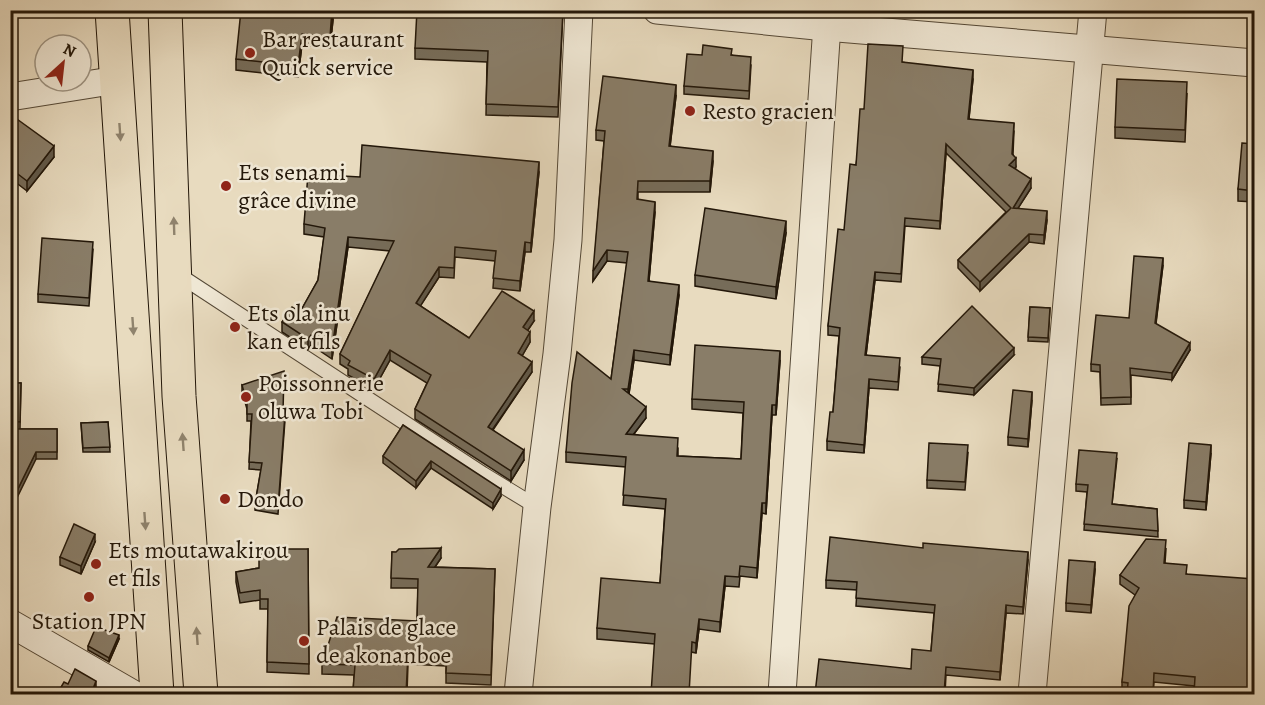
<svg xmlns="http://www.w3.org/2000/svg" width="1265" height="705" font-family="Alegreya,serif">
	<rect width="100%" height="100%" fill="#e8dbbf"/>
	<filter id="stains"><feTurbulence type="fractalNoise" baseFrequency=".00333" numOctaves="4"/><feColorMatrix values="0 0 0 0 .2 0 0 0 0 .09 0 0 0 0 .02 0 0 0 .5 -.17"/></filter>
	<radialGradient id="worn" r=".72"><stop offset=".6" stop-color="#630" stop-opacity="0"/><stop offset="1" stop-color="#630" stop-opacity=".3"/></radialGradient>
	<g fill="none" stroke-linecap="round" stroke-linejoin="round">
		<g stroke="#544836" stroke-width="16">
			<path id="lane" d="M176,273l307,201 54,33"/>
		</g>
		<g stroke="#544836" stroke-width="29">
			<g id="street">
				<path d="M657,10l169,17 428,36"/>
				<path d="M10,97l107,-17"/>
				<path d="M10,623l123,71"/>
				<path d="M518,694l19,-187 20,-153 11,-114 11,-230"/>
				<path d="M782,694l46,-684"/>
				<path d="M1032,694l61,-684"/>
			</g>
		</g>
		<g stroke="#231709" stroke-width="35">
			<g id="highway">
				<path d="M112,10l45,684"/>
				<path d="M165,10l14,386 22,298"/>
			</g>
		</g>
		<use href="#lane" stroke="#f0e8d5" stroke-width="14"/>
		<use href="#street" stroke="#f0e8d5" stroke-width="27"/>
		<use href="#highway" stroke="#e8dbbf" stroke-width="33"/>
	</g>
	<g fill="#766c59" stroke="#231709" stroke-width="1.5">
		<path d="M563,10l-5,107 -72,-2 1,-53 -72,-3v-11z"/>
		<path d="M333,20l-3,28 -28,-3 -4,32 -62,-7v-11z"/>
		<path d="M702,55h30l19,10 -2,34 -65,-5v-8z"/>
		<path d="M902,62l71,17 -4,40 45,12 -1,23 3,13 -1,1 16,20 -13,20 29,12 -3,24 -15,-2 -49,49 -22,-23v-8l48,-48 -60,-59 -6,76 -35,-3 -4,56 -26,-2 -9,75 34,12 -2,23 -29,-2 -5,65 -37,-3v-9l6,-29 6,-76 -11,-1v-9l28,-161 8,-56z"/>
		<path d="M1187,94l-2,48 -70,-4v-11z"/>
		<path d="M676,96l-6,50 43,15 -3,31h-72v7l17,13 -6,69 30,14 -9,70 -36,-5 -5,34 17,24 -12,16 44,14v8l63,3 2,-46 -51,-4v-10l88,-38 -4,54h-4l-6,99 -4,-1 -5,65 -17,-2 -1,11 -14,-1 -5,46 -21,-3 -3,24 -41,-9 -58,-5v-11l63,-45 5,-74 -42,-4 3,-38 -60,-5v-10l45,-73 16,-116 -20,-2 -14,20 11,-140 -8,-1v-10z"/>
		<path d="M10,114l44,43 -27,34 -17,-13z"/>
		<path d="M1254,144v58l-16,-1v-12z"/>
		<path d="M539,172l-8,80h-6l-5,39 -27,-3 2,-27 -40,-4 -1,21 -15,-1 -19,29 49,32 65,-17 -6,9 2,12 -8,14 10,16 -39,58 31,30 -13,21 -96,-62v-10l12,-26 -37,-23 -16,29 -26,-14v-6l-8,-5v-10l50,-103 -42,-4 -16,112 -21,-14 -3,4 -26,-17v-10l18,-10 18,-32 6,-43 -20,-3v-10l56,-47z"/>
		<path d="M786,233l-10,66 -81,-13v-11z"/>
		<path d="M93,250l-4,56 -51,-4v-8z"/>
		<path d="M1163,265l-7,59 34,26 -18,30 -41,-5v29l-30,1 -1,-33 -9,-1v-7l38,-46z"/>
		<path d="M1030,307l20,1 -2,34 -20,-1z"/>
		<path d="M1014,355l-40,40 -36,-4 2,-25 -18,-2v-7z"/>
		<path d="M10,383h11l-1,46h37v30h-21l-22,14v-44h-4z"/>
		<path d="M242,385l41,28 2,7 -7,94 -23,-4v-6l6,-34 -12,-1 2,-48h-4v-12l-5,-17z"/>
		<path d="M1032,400l-4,47 -20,-2v-8z"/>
		<path d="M108,422l2,30h-27l-2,-29z"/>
		<path d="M403,425l98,71 -8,13 -62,-41 -15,20 -33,-25v-7z"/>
		<path d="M968,453l-3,37 -38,-2v-8z"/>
		<path d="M1211,453l-5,57 -22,-2v-8z"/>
		<path d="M1117,459l-5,45 45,5 1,28 -74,-7 3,-38 -11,-1v-7z"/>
		<path d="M95,542l-14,32 -21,-9v-8z"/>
		<path d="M923,548l105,12 -5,54 -17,-1 -6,67 -54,-5 -1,19h-130l96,-25 20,-18 3,-38 -78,-7 1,-16 -31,-2v-8z"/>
		<path d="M308,549l1,125 -42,-2 1,-63h-8v-9l-20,3 -4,-21v-10l23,-4z"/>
		<path d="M1166,549l-1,14 22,11 66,66 1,16 -3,38h-57v-8l-40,-4 -1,12h-26v-2l-5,-1v-9l13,-87 -15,-11v-9z"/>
		<path d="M392,552l49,6 -6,9 60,2 -4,116 -45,-2v-17l-38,-2 -1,30h-54l1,-19 -32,-1v-10l95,-43 1,-33h-27z"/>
		<path d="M1095,570l-4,43 -25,-2v-8z"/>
		<path d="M119,639l-10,23 -21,-12v-4z"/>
	</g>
	<g fill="#605849" stroke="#231709" stroke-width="1.5">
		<path d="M333,10v10l-3,28v-11z"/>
		<path d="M302,34v11l-4,32v-11z"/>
		<path d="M973,70v9l-5,48v-8z"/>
		<path d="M676,85v11l-7,60v-10z"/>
		<path d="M1014,123l-2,39 4,-4v9l-7,6v-8z"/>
		<path d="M946,144v9l-6,76v-8z"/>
		<path d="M54,146v11l-27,34v-10z"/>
		<path d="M713,151v10l-3,31v-11z"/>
		<path d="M539,162v10l-8,80v-9z"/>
		<path d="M1031,179v9l-18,28v-8z"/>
		<path d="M655,202v10l-7,79v-10z"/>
		<path d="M1047,211v9l-3,24v-9z"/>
		<path d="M786,221v12l-10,66v-12z"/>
		<path d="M1029,234v8l-49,49v-9z"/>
		<path d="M348,237v10l-16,112v-10z"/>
		<path d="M525,242v10l-5,39v-10z"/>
		<path d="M607,250v11l-14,20v-10z"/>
		<path d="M1163,258v7l-8,65v-7z"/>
		<path d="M439,267v10l-23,36v-10z"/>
		<path d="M875,272v8l-10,84v-9z"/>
		<path d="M679,285v10l-9,70v-10z"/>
		<path d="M534,311v10l-11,16v-10z"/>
		<path d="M530,332v10l-12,21v-10z"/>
		<path d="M311,335v10l-3,4v-10z"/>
		<path d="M1190,343v7l-18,30v-7z"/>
		<path d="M1014,348v7l-40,40v-7z"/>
		<path d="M390,350v10l-16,29v-10z"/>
		<path d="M634,350v10l-6,40v-11z"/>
		<path d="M780,351v10l-4,54v-10z"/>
		<path d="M532,362v10l-44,64v-9z"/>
		<path d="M869,379v9l-5,65v-8z"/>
		<path d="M1032,392v8l-4,47v-8z"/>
		<path d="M772,405v10l-6,99v-11z"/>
		<path d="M646,407v11l-20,26v-10z"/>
		<path d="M1211,445v8l-5,57v-8z"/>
		<path d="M524,450v10l-13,21v-10z"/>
		<path d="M36,452v7l-26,53v-7z"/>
		<path d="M431,461v7l-15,20v-7z"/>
		<path d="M501,489v7l-8,13v-6z"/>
		<path d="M762,503v10l-5,65v-10z"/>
		<path d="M95,534v8l-14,32v-8z"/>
		<path d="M441,548v10l-13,19v-10z"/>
		<path d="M1028,552v8l-5,54v-7z"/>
		<path d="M1095,562v8l-4,43v-8z"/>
		<path d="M725,576v10l-5,46v-10z"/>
		<path d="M1006,605v8l-6,67v-8z"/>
		<path d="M699,619v10l-3,24v-10z"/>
		<path d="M119,635v4l-10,23v-4z"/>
		<path d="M1254,647l-3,47h-1z"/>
		<path d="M96,681v10l-1,3h-4z"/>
	</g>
	<g fill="#897d68" stroke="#231709" stroke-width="1.5">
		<path d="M241,10h91l-2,27 -28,-3 -4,32 -62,-7z"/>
		<path d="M417,10h146l-5,97 -72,-3 2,-53 -73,-3z"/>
		<path d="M868,44l35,2 -1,16 71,8 -5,49 46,4 -2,31 4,4 -7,7 22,14 -18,29 34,3 -3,24 -15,-1 -49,48 -22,-22 53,-52 -65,-64 -6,77 -35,-3 -4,56 -26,-2 -10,83 35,3 -2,24 -29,-3 -5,66 -37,-4 3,-29h3l7,-84 -12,-2 10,-97 6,1 6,-66 6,1 4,-56h4z"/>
		<path d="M703,45l29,4 -1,6 20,2 -2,34 -65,-5 3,-32 15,1z"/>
		<path d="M603,76l73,9 -7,61 44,5 -3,30h-72l-1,18 18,3 -7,79 31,4 -9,70 -36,-5 -6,39h-5l23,18 -20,27 52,4 -1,18 64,3 3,-57 -52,-3 3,-54 85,6 -4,54h-4l-6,98h-4l-5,65 -17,-2 -1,11 -14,-1 -5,46 -21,-3 -3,24 -4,-1 -3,52h-38l4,-60 -58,-6 4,-50 59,5 6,-84 -43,-4 3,-38 -60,-5 6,-69 5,-31 34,27 17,-127 -21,-2 -14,21 12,-140 -9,-1z"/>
		<path d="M1117,79l70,3 -2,48 -70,-3z"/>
		<path d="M10,114l44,32 -27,35 -17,-13z"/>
		<path d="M1242,143l12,1v47l-16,-2z"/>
		<path d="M362,145l177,17 -8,81 -6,-1 -5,39 -27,-3 3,-27 -41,-4 -1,21 -15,-1 -23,36 53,35 33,-47 32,20 -11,16 7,5 -12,21 14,9 -44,65 36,23 -13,21 -96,-62 16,-34 -41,-25 -16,29 -26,-14 2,-4 -10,-7 54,-113 -46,-4 -16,112 -21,-14 -3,4 -26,-17 10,-15 8,5 18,-32 7,-52 -21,-4 4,-50 52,3z"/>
		<path d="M705,208l81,13 -10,66 -81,-12z"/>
		<path d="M42,238l51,4 -4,56 -51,-4z"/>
		<path d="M1134,256l29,2 -8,65 35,20 -18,30 -42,-5 1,29 -30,1 -1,-33 -9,-1 5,-49 33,3z"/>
		<path d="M972,306l42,42 -40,40 -36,-4 3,-25 -19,-2z"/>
		<path d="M1030,307l20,1 -2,30 -20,-1z"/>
		<path d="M284,371l-1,42 2,1 -7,94 -23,-4 7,-41 -13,-1 3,-48h-5v-11l-5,-18z"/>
		<path d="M10,383h11l-1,39 -10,-1z"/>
		<path d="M1013,390l19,2 -4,47 -20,-2z"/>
		<path d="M108,422l2,25 -27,1 -2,-25z"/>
		<path d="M403,425l98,64 -8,14 -62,-42 -15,20 -33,-25z"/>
		<path d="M14,429h43v23h-21l-26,53v-34l4,2z"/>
		<path d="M929,443l39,2 -3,37 -38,-2z"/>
		<path d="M1189,443l22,2 -5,57 -22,-2z"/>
		<path d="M1079,450l38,3 -5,51 45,5 1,22 -74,-7 4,-39 -12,-1z"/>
		<path d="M74,524l21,10 -14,32 -21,-9z"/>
		<path d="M830,537l93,11v-5l105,9 -5,55 -17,-2 -6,67 -54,-5 -2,27h-129l4,-35 92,10 1,-20 19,2 4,-46 -79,-7 1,-16 -31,-2z"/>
		<path d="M1146,539l20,1 -2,23 23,2 -1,9 68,5v28l-2,33h2v7l-4,47h-56l1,-17 -41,-4 -1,21h-26l1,-11 -6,-1 7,-76 10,-18 -19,-13z"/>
		<path d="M441,548l-13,19 67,2 -4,106 -45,-2 1,-17 -39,-2 -2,40 -53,-3 2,-26 -33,-1 15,-47 80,4 1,-42 -27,-1 1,-26h4l3,-3z"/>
		<path d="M259,549h49l1,115 -42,-2 1,-63h-8v-9l-20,3 -4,-21 23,-4z"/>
		<path d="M1069,560l26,2 -4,43 -25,-2z"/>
		<path d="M96,627l23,8 -10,23 -21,-12z"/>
		<path d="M75,669l21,12 -5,13h-34l7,-12 4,2z"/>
	</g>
	<defs><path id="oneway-solid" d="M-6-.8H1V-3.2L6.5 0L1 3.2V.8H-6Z" transform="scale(1.5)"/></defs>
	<g fill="#8f836d">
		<use href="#oneway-solid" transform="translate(120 132) rotate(86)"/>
		<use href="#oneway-solid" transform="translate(174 226) rotate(-92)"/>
		<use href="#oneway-solid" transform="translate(133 326) rotate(86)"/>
		<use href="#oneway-solid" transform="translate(183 442) rotate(-94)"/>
		<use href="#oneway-solid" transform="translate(145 521) rotate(86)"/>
		<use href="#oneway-solid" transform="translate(197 636) rotate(-94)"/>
	</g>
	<g fill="#8f2418" stroke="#f0e8d5" stroke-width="2">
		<circle cx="250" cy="53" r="6"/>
		<circle cx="690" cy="111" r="6"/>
		<circle cx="226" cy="186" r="6"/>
		<circle cx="235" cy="327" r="6"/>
		<circle cx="246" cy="397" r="6"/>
		<circle cx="225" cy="499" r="6"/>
		<circle cx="96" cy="564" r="6"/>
		<circle cx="89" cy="597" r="6"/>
		<circle cx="304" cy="641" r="6"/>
	</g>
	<g text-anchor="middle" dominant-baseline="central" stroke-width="5" stroke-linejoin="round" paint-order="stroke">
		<g font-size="24" fill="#231709" stroke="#f0e8d5" text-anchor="start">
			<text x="262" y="39">Bar restaurant<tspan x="262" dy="28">Quick service</tspan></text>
			<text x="702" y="111">Resto gracien</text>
			<text x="238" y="172">Ets senami<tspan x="238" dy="28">grâce divine</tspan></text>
			<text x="247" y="313">Ets ola inu<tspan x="247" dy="28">kan et fils</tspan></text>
			<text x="258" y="383">Poissonnerie<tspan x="258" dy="28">oluwa Tobi</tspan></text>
			<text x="237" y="499">Dondo</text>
			<text x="108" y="550">Ets moutawakirou<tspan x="108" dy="28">et fils</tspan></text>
			<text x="89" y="621" text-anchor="middle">Station JPN</text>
			<text x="316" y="627">Palais de glace<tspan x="316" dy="28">de akonanboe</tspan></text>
		</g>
	</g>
	<rect width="1265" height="705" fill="none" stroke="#e8dbbf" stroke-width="36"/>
	<rect x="12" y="12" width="1241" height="681" fill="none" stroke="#231709" stroke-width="3"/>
	<rect x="18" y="18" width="1229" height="669" fill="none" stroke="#231709" stroke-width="1.5"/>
	<g transform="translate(63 63) rotate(27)"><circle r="28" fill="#f0e8d5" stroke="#9e9483" stroke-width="1.5"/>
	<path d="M0-4.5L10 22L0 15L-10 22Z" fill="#8f2418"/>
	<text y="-9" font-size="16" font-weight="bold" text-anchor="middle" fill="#231709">N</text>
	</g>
	<rect width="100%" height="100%" filter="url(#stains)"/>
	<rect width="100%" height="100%" fill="url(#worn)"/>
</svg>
